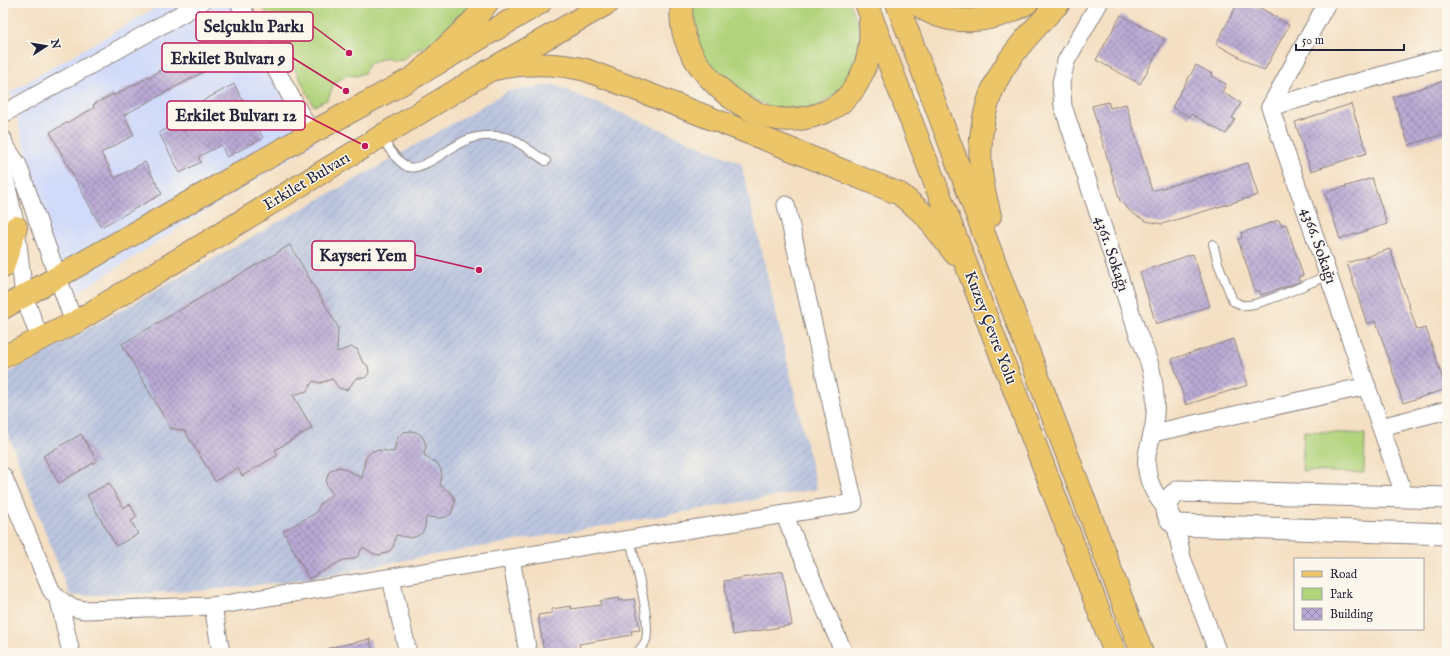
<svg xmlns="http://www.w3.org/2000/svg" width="1450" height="656" font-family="'IM FELL English',serif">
	<defs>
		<pattern id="industrial-furrows" width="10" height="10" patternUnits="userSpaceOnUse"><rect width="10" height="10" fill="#bac4de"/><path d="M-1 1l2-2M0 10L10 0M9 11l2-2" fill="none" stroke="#a0a8bf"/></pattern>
		<pattern id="building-cross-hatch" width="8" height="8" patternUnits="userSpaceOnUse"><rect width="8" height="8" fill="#b9a9d4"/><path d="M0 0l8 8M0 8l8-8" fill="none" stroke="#9689ad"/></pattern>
	</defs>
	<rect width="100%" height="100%" fill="#fbf7ec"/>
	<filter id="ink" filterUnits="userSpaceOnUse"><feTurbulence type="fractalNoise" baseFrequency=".025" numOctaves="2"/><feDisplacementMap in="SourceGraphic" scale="8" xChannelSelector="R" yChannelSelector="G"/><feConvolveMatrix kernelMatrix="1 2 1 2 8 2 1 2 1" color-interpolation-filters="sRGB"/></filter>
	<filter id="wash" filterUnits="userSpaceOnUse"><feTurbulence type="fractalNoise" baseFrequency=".012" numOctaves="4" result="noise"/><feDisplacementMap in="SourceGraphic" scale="16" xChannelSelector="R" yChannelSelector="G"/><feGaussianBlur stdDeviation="0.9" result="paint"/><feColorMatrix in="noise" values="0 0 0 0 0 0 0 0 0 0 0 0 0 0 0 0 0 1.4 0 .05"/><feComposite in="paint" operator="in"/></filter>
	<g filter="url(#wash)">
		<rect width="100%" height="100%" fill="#f4dfc2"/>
		<path fill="#d0daf9" d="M164,3h75l76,139 -249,158 -56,-208z"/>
		<path fill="url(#industrial-furrows)" d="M554,85l187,78 76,326 -429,74 -36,8 -73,12 -82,8 -127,5 -67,-175v-45l380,-212 125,-73z"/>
		<g fill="#b1d37c" stroke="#6a7a5c">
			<path d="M261,3h214l-44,40 -16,7 -12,10 -10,1 -7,-4 -17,7 -5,9 -8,3 -8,-1 -13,7 -7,17 -14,7z"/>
			<path d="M689,3h161l9,23 3,20 -15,39 -33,24 -42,-1 -37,-18 -35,-37 -12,-41z"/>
			<path d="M932,3h78l-9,4 -41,5z"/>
			<path d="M1304,431l61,3 -1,39 -62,-2z"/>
		</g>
		<g id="blocks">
			<g fill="url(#building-cross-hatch)">
				<path d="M1238,3h9l11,6 1,-2 30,18 -25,46 -48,-27z"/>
				<path d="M1121,15l44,24 -25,45 -44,-24z"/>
				<path d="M195,52l10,19 -81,44 10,20 -33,18 14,25 30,-16 17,32 -61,33 -51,-95 44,-24 -1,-3 20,-11v2z"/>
				<path d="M1196,65l16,9 -1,2 15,8 -4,8 19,11 -9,15 3,1 -9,15 -35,-20 -2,3 -17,-10z"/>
				<path d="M1447,80v53l-38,12 -16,-48z"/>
				<path d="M234,84l29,54 -36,19 -6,-12 -23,12 3,5 -21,11 -21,-40 21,-11 4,7 22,-12 -7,-14z"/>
				<path d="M1108,102l2,6 16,-4 26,87 96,-28 10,32 -96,29 -16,-3 -14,-8 -12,-12 -28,-95z"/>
				<path d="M1351,104l16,49 -56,18 -16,-49z"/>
				<path d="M1372,178l15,46 -47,15 -15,-46z"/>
				<path d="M1279,220l2,5 5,-1 17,51 -5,2 2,5 -39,13 -2,-5 -4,1 -17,-52 4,-1 -1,-5z"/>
				<path d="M290,245l48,82 -1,25 14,-5 6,2 5,12 6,5 1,7 -4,5h-9l-8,11 -3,1 -6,-2 -7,-9 -12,4 -7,-2 -6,10 -14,4 19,33 -37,22 3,5 -36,21 -4,-8 -23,13 -30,-50 -15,-3 -48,-84z"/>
				<path d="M1390,249l27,81 9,-2 20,61 -43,14 -27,-82 -9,3 -20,-61z"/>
				<path d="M1193,254l17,52 -54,18 -16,-52z"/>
				<path d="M1234,339l14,46 -62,20 -14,-46z"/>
				<path d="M410,431l6,1 5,3 3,5 2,6 -2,9 13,8 3,5 2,6 -2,11 10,7 4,5 1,5 -4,12 -5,3 -6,1 -14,-1 -1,10 -3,6 -5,3 -6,2 -15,-3 -2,10 -3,5 -5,3 -6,2 -6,-1 -11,-7 -5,9 -5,3 -10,1 -34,19 -26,-48 33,-18 4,-9 13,-10 -6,-8 -1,-5 3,-9 9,-5 5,1 19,10 3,-18 3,-5 5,-4 6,-1 15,2 2,-11 3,-5 5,-4z"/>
				<path d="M81,434l16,27 -38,22 -16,-27z"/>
				<path d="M109,483l14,25 7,-4 7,13 -6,4 7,13 -22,12 -29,-51z"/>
				<path d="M783,571l9,54 -59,10 -9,-54z"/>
				<path d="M619,598l1,3 14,-2 6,31 -9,1 1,4 -53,9 2,9h-37l-6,-38 14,-2v-4l19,-3v3l30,-4 -1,-4z"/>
				<path d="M370,639l3,14h-43l-1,-5z"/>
			</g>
		</g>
	</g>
	<g filter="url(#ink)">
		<use href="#blocks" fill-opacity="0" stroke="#8b807e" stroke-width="1"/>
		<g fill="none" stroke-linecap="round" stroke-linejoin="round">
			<g stroke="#8b807e" stroke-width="10">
				<g id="service">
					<path d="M381,137c7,10 16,25 27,30 15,5 45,-23 61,-28 11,-4 28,-4 40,-1 9,3 27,17 37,23"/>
					<path d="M1213,244l5,19 15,38c3,1 6,3 9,4 15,3 70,-23 86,-30"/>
					<path d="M630,539c5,23 21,80 16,101 -2,5 -6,9 -9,13"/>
				</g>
			</g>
			<g stroke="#8b807e" stroke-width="19">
				<g id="minor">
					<path d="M239,3l72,130"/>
					<path d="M1099,3l-33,58 -5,22 2,23 75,228c12,25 19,52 17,80 0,13 -4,24 -7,36 -5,23 4,43 19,59"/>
					<path d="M1327,3l-57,104 135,390"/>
					<path d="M1270,107l177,-50"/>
					<path d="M3,114l198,-111"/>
					<path d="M3,139l1,5v30l12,53 8,69 16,43"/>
					<path d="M4,144l14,21 56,158"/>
					<path d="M1381,427l66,-17"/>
					<path d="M1153,433l214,-47"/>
					<path d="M3,476l48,114c8,12 19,18 33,20l129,-4 641,-103 -68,-298"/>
					<path d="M784,514l60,139"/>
					<path d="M1176,525l6,33 36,95"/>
					<path d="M511,558l17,95"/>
					<path d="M391,578l17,75"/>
					<path d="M59,600l12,53"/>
					<path d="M213,606l8,47"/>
				</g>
			</g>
			<g stroke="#8b807e" stroke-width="23">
				<path id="tertiary" d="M1447,498l-268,-7c-15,9 -16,23 -3,34l271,9"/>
			</g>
			<g stroke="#8b807e" stroke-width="24">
				<g id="primary">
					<path d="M3,267l13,-40"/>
					<path d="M3,308l308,-175 105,-57 124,-73"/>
					<path d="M3,357l71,-34 416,-253 118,-67"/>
				</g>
			</g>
			<g stroke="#8b807e" stroke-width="24">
				<g id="trunk">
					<path d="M682,3c-1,9 -1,18 1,27 8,40 55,83 95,89 16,2 32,-1 47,-7 16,-7 29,-20 36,-36 8,-17 11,-34 9,-53"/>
					<path d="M866,3l249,650"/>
					<path d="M897,3l245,650"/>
					<path d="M916,3c31,26 79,20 111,0"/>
					<path d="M490,70c33,-8 63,-8 96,0l199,77 115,47 25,21 30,39"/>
					<path d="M416,76l58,-56 13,-17"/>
					<path d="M990,216c-3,-14 -8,-29 -9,-45 -3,-33 3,-71 21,-100 15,-25 37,-47 57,-68"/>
				</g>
			</g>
			<use href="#service" stroke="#fff" stroke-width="8"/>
			<use href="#minor" stroke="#fff" stroke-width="17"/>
			<use href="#tertiary" stroke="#fff" stroke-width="21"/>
			<use href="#primary" stroke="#edc569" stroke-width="22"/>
			<use href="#trunk" stroke="#edc569" stroke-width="22"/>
		</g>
	</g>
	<g text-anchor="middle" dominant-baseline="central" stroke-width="3" stroke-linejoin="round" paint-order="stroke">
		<g font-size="16" fill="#22223b" stroke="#fbf7ec">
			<text transform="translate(307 182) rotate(-31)">Erkilet Bulvarı</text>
			<text transform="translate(1318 246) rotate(71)">4366. Sokağı</text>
			<text transform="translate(1111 254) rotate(72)">4361. Sokağı</text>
			<text transform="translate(990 328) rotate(69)">Kuzey Çevre Yolu</text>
		</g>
	</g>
	<path fill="none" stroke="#c2185b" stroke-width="1.5" d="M349 53L313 26M346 91L293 58M365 146L305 115M479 270L415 255"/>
	<g fill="#c2185b" stroke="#fbf7ec" stroke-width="1.5">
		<circle cx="349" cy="53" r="4"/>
		<circle cx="346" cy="91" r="4"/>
		<circle cx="365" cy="146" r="4"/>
		<circle cx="479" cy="270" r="4"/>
	</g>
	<g fill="#fbf7ec" stroke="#c2185b" stroke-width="1.5">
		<rect x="196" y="12" width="117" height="29" rx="4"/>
		<rect x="162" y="43" width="131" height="29" rx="4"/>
		<rect x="167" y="101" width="138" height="29" rx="4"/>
		<rect x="312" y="241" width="103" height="29" rx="4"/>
	</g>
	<g font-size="17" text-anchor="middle" font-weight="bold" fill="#22223b">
		<text x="254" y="32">Selçuklu Parkı</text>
		<text x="228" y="64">Erkilet Bulvarı 9</text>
		<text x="236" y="121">Erkilet Bulvarı 12</text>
		<text x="363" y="261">Kayseri Yem</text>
	</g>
	<rect width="1450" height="656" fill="none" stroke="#fbf7ec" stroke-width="16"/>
	<rect x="1294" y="558" width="130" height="72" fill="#fbf7ec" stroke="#a4a2a5"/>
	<rect x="1302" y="571" width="20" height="6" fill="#edc569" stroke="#a4a2a5"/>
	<text x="1330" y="578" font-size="12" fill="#22223b">Road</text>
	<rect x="1302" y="588" width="20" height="12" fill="#b1d37c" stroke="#a4a2a5"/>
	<text x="1330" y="598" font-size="12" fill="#22223b">Park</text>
	<rect x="1302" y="608" width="20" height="12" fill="url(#building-cross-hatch)" stroke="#a4a2a5"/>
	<text x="1330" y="618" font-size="12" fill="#22223b">Building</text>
	<g transform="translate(46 46) rotate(78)" stroke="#fbf7ec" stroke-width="3" paint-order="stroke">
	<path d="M0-3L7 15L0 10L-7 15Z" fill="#22223b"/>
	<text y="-6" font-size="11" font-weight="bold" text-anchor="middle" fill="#22223b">N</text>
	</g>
	<path d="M1296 44v6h108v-6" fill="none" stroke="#22223b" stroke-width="2"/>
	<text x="1302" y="44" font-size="12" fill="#22223b" stroke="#fbf7ec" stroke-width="3" paint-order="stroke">50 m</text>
</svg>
